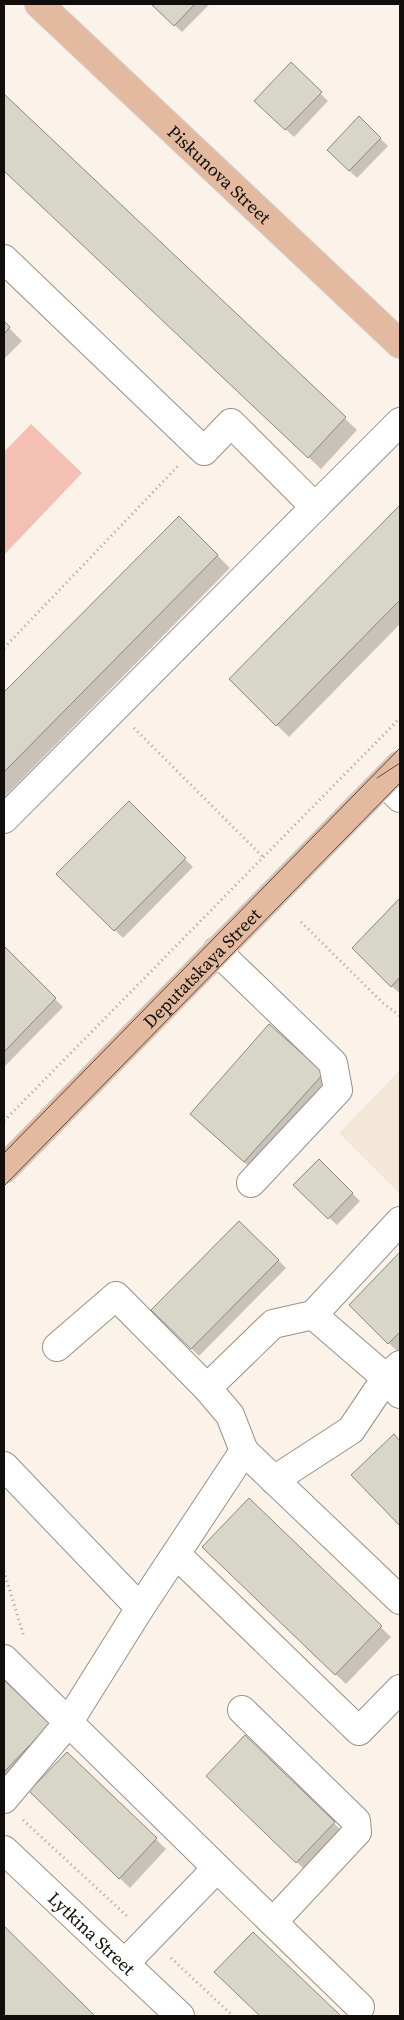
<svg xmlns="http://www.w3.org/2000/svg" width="404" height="2020" font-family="'Source Serif 4',serif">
	<rect width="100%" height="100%" fill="#fbf3e9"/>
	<path fill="#f3e7d7" d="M400,1070v124l-61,-61z"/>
	<path fill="#f4c0b4" d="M31,424l51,49 -78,82v-103z"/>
	<g fill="#0003">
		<path d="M152,4h58l-28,28z"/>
		<path d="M291,64l37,37 -34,36 -31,-29z"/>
		<path d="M4,95l353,335 -36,39 -317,-299z"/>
		<path d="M359,118l29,28 -31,32 -29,-28z"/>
		<path d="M4,323l18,18 -18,18z"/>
		<path d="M400,507v117l-111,113 -59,-58z"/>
		<path d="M179,517l51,51 -226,229v-103z"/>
		<path d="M129,803l64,64 -70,71 -65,-64z"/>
		<path d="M400,900v94l-47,-46z"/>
		<path d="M4,948l59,59 -59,60z"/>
		<path d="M269,1026l64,58 -78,88 -54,-48z"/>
		<path d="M319,1161l41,40 -23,24 -42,-40z"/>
		<path d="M240,1222l46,46 -87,88 -46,-46z"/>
		<path d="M400,1254v98l-1,1 -49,-48z"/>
		<path d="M394,1436l6,7v81l-47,-49z"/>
		<path d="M249,1500l142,137 -45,47 -133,-127z"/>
		<path d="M4,1682l52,51 -45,47 -7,-7z"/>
		<path d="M245,1737l99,96 -37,39 -99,-96z"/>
		<path d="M67,1753l99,96 -36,39 -100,-97z"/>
		<path d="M4,1928l89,88h-89z"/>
		<path d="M253,1934l86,82h-78l-45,-44z"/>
	</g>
	<g fill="#d8d5c9" stroke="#8b887d">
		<path d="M151,4h44l-21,22z"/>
		<path d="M291,62l31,30 -37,38 -31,-29z"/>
		<path d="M4,94l342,323 -38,41 -304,-287z"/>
		<path d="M359,116l22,22 -32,33 -22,-21z"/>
		<path d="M4,321l6,6 -6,7z"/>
		<path d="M400,505v95l-124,126 -47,-47z"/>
		<path d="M179,516l39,39 -214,217v-80z"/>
		<path d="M129,801l57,57 -72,73 -58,-57z"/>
		<path d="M400,898v79l-9,10 -39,-39z"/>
		<path d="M4,946l52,52 -52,54z"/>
		<path d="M269,1024l55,49 -80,89 -54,-48z"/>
		<path d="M319,1159l34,34 -25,26 -35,-34z"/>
		<path d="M239,1221l40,39 -88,89 -40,-39z"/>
		<path d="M400,1252v80l-12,12 -39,-39z"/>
		<path d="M394,1434l6,7v85l-49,-51z"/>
		<path d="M249,1498l133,128 -47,49 -133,-128z"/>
		<path d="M4,1680l46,44 -46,48z"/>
		<path d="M245,1735l90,87 -39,41 -90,-87z"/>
		<path d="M67,1752l90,86 -38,41 -90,-88z"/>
		<path d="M4,1926l91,90h-91z"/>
		<path d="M253,1932l88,84h-81l-46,-44z"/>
	</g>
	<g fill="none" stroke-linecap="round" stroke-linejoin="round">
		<g stroke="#989188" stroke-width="30">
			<g id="minor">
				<path d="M4,259l200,192 27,-28 84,84 85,-85"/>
				<path d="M384,782l16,16"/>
				<path d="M4,819l311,-312"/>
				<path d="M217,951l116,112 5,27 -87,93"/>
				<path d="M400,1221l-87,94 73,63 14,-13"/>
				<path d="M207,1388l66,-64 40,-9"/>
				<path d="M244,1451l156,149"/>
				<path d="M4,1466l136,142"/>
				<path d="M274,1480l77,-50 35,-52 14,16"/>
				<path d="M176,1554l183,177 41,-42"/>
				<path d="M4,1659l213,209 -92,95"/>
				<path d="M242,1710l114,111 1,11 -84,90"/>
				<path d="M4,1799l64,-76 72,-115 104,-157 -14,-36 -23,-27 -91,-92 -59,51"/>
				<path id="s1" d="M4,1850l176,166"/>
				<path d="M217,1868l143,139"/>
			</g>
		</g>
		<g stroke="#d4d4d3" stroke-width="30">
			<g id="major">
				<path id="s2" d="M39,4l361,340"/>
				<path id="s3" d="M4,1169l396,-404"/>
			</g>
		</g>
		<g stroke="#a69f98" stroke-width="3" stroke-dasharray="1 4" stroke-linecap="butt">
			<path d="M4,648l174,-182"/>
			<path d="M134,728l129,129"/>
			<path d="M301,922l82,81 17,13"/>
			<path d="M4,1121l396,-403"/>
			<path d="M4,1571l20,66"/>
			<path d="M23,1820l105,97"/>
			<path d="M171,1958l62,58"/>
		</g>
		<use href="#minor" stroke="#fff" stroke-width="28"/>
		<use href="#major" stroke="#e3ba9f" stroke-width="28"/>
		<g stroke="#504c47" stroke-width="1">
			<path d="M377,778l23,-15"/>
			<path d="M4,1153l396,-405"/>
			<path d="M4,1186l396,-403"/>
		</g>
	</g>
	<g text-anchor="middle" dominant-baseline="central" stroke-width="4" stroke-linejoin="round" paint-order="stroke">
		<g font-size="18" fill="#110e0b" stroke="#fff">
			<text stroke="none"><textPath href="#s2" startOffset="248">Piskunova Street</textPath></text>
			<text stroke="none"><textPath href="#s3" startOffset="282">Deputatskaya Street</textPath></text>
			<text stroke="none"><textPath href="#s1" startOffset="121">Lytkina Street</textPath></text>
		</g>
	</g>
	<rect width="404" height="2020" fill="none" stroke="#110e0b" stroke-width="10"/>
</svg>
